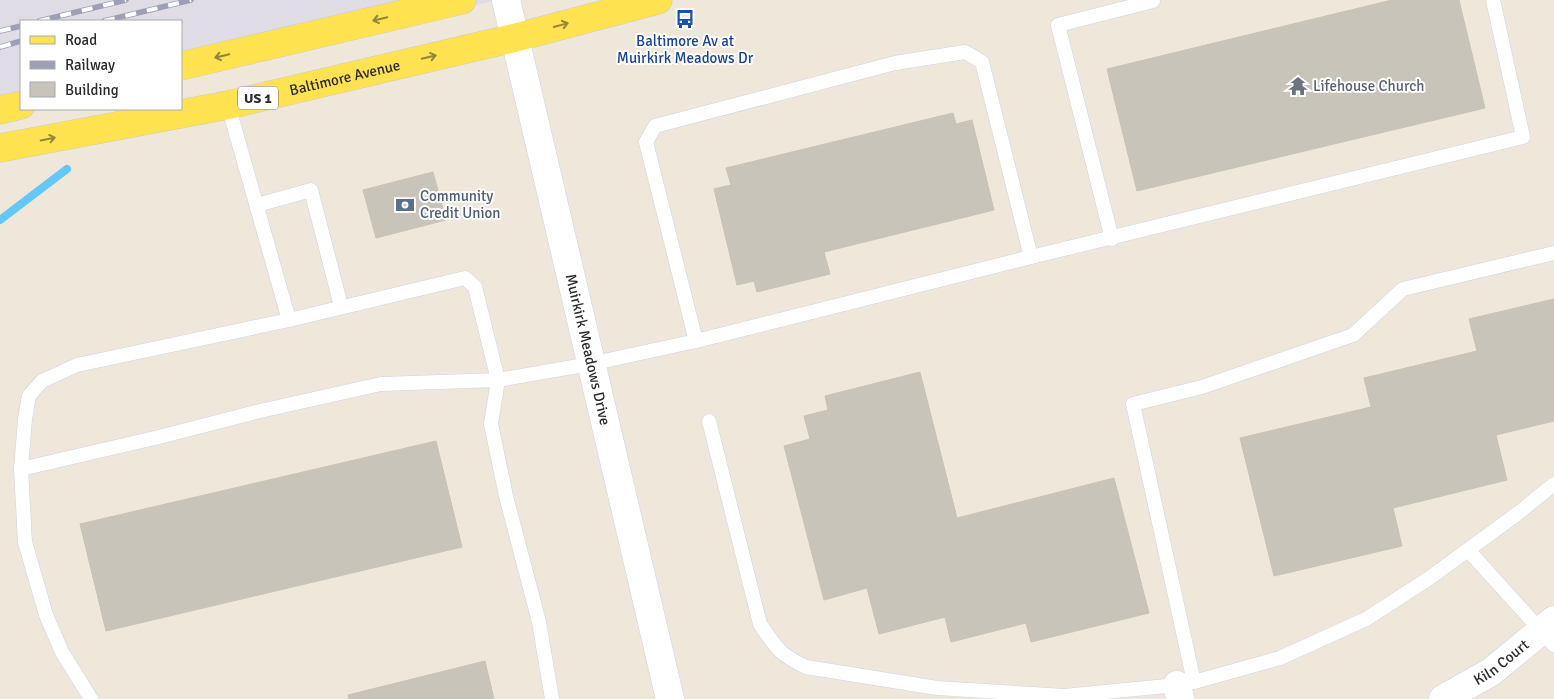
<svg xmlns="http://www.w3.org/2000/svg" width="1554" height="699" font-family="Signika,sans-serif">
	<rect width="100%" height="100%" fill="#eee7da"/>
	<path fill="#dfdce5" d="M0,0h499l-318,71v-50h-160v86l-21,5z"/>
	<g fill="none" stroke-linecap="round" stroke-linejoin="round">
		<path stroke="#63c7fa" stroke-width="8" d="M0,220l67,-51"/>
	</g>
	<g fill="#c9c4ba" stroke="#c9c3b4">
		<path d="M1392,0h67l26,108 -348,83 -30,-122z"/>
		<path d="M953,113l3,11 16,-4 22,90 -170,42 6,22 -73,18 -3,-11 -17,4 -23,-96 17,-4 -5,-17z"/>
		<path d="M433,172l13,48 -70,18 -13,-48z"/>
		<path d="M1554,299v122l-58,14 11,45 -114,28 9,38 -128,30 -34,-138 131,-31 -7,-29 113,-27 -8,-32z"/>
		<path d="M920,372l37,146 157,-40 35,135 -118,29 -5,-19 -75,19 -6,-25 -66,17 -12,-46 -43,12 -40,-154 26,-7 -6,-23 24,-6 -3,-14z"/>
		<path d="M436,441l26,106 -356,84 -26,-107z"/>
		<path d="M485,661l9,38h-145l-1,-4z"/>
	</g>
	<g fill="none" stroke-linecap="round" stroke-linejoin="round">
		<g stroke="#d0d2e5" stroke-width="15">
			<g id="lane">
				<path d="M228,105l61,215"/>
				<path d="M257,205l54,-15 30,116"/>
				<path d="M1112,239l-54,-214 95,-24"/>
				<path d="M1031,257l492,-120 -30,-137"/>
				<path d="M709,421l51,203c17,25 19,30 46,43l131,21 127,8 113,-11 17,-3 86,-24 86,-39 62,-40 89,-65 37,-30"/>
				<path d="M21,469l138,-32 101,-26 121,-27 117,-4 92,-16 106,-23 335,-84 -49,-195 -17,-10 -70,11 -240,63 -9,16 50,199"/>
				<path d="M1468,550l86,95"/>
				<path d="M1194,682l-61,-278 69,-17 151,-52 50,-46 151,-36"/>
				<path d="M91,699l-29,-47 -16,-37 -21,-73 -4,-73 4,-50 4,-23 13,-15 35,-16 212,-45 176,-42 10,9 23,93 -7,44 15,72 33,126 13,77"/>
			</g>
		</g>
		<g stroke="#d0d2e5" stroke-width="29">
			<g id="street">
				<path d="M1177,685l3,14"/>
				<path id="s1" d="M1443,699l48,-27 63,-52"/>
			</g>
		</g>
		<g stroke="#d0d2e5" stroke-width="29">
			<g id="secondary">
				<path id="s2" d="M506,0l164,699"/>
			</g>
		</g>
		<g stroke="#ccc" stroke-width="29">
			<g id="primary">
				<path d="M181,66l281,-66"/>
				<path d="M0,110l21,-5"/>
				<path id="s3" d="M0,148l228,-43 286,-67 144,-38"/>
			</g>
		</g>
		<use href="#lane" stroke="#fff" stroke-width="14"/>
		<use href="#street" stroke="#fff" stroke-width="28"/>
		<use href="#secondary" stroke="#fff" stroke-width="28"/>
		<use href="#primary" stroke="#fee24f" stroke-width="28"/>
		<g stroke="#9d9fb6" stroke-width="5.5">
			<g id="rail">
				<path d="M39,21l87,-21"/>
				<path d="M104,21l87,-21"/>
				<path d="M0,31l21,-5"/>
				<path d="M0,47l21,-6"/>
			</g>
		</g>
		<use href="#rail" stroke="#fff" stroke-width="4" stroke-dasharray="11" stroke-linecap="butt"/>
	</g>
	<defs><path id="oneway-shaft" d="M-6 0H5M1.5-3L5.5 0L1.5 3" fill="none" stroke-width="1.6" stroke-linecap="round" stroke-linejoin="round" transform="scale(1.25)"/></defs>
	<g stroke="#94863c">
		<use href="#oneway-shaft" transform="translate(380 19) rotate(167)"/>
		<use href="#oneway-shaft" transform="translate(561 25) rotate(-15)"/>
		<use href="#oneway-shaft" transform="translate(222 56) rotate(167)"/>
		<use href="#oneway-shaft" transform="translate(429 57) rotate(-13)"/>
		<use href="#oneway-shaft" transform="translate(48 139) rotate(-11)"/>
	</g>
	<defs>
		<g id="bus-bare" transform="scale(1.5)"><path d="M-5-6H5V4H4V6H2V4H-2V6H-4V4H-5ZM-3.5-4V0h7V-4ZM-3.5 1.2v1.5H-2V1.2ZM2 1.2v1.5H3.5V1.2Z" fill="#1a4fb4" stroke="#fff" stroke-width="2.5" paint-order="stroke"/></g>
		<g id="temple-bare" transform="scale(1.5)"><path d="M0-6L5-2H3V0L6.5 2.5H4V6H1.5V3h-3V6H-4V2.5H-6.5L-3 0V-2H-5Z" fill="#6b7280" stroke="#fff" stroke-width="2.5" paint-order="stroke"/></g>
		<g id="bank-bare" transform="scale(1.5)"><path d="M-6-4H6V4H-6ZM0-2.3a2.3 2.3 0 1 0 0 4.6a2.3 2.3 0 1 0 0-4.6Z" fill="#5c6f8a" stroke="#fff" stroke-width="2.5" paint-order="stroke"/></g>
	</defs>
	<g fill-rule="evenodd">
		<use href="#bus-bare" x="685" y="19"/>
		<use href="#temple-bare" x="1298" y="86"/>
		<use href="#bank-bare" x="405" y="205"/>
	</g>
	<g text-anchor="middle" dominant-baseline="central" stroke-width="4" stroke-linejoin="round" paint-order="stroke">
		<rect fill="#fff" stroke="#6a6a6a" stroke-width="1" x="238" y="86.5" width="40" height="23" rx="4"/>
		<g font-size="14" font-weight="bold" fill="#2a2a2a">
			<text x="258" y="98">US 1</text>
		</g>
		<g font-size="15" fill="#164399" stroke="#fff">
			<text x="685" y="41">Baltimore Av at<tspan x="685" dy="17">Muirkirk Meadows Dr</tspan></text>
		</g>
		<g font-size="15" fill="#2a2a2a" stroke="#fff">
			<text stroke="none"><textPath href="#s3" startOffset="352">Baltimore Avenue</textPath></text>
			<text stroke="none"><textPath href="#s2" startOffset="359">Muirkirk Meadows Drive</textPath></text>
			<text stroke="none"><textPath href="#s1" startOffset="69">Kiln Court</textPath></text>
		</g>
		<g font-size="15" fill="#5b616d" stroke="#fff" text-anchor="start">
			<text x="1313" y="86">Lifehouse Church</text>
		</g>
		<g font-size="15" fill="#4e5e75" stroke="#fff" text-anchor="start">
			<text x="420" y="196">Community<tspan x="420" dy="17">Credit Union</tspan></text>
		</g>
	</g>
	<rect x="20" y="20" width="162" height="90" fill="#ffffff" stroke="#aaaaaa"/>
	<rect x="30" y="36" width="25" height="8" fill="#fee24f" stroke="#aaaaaa"/>
	<text x="65" y="45" font-size="15" fill="#2a2a2a">Road</text>
	<rect x="30" y="61" width="25" height="8" fill="#9d9fb6" stroke="#aaaaaa"/>
	<text x="65" y="70" font-size="15" fill="#2a2a2a">Railway</text>
	<rect x="30" y="82" width="25" height="15" fill="#c9c4ba" stroke="#aaaaaa"/>
	<text x="65" y="95" font-size="15" fill="#2a2a2a">Building</text>
</svg>
